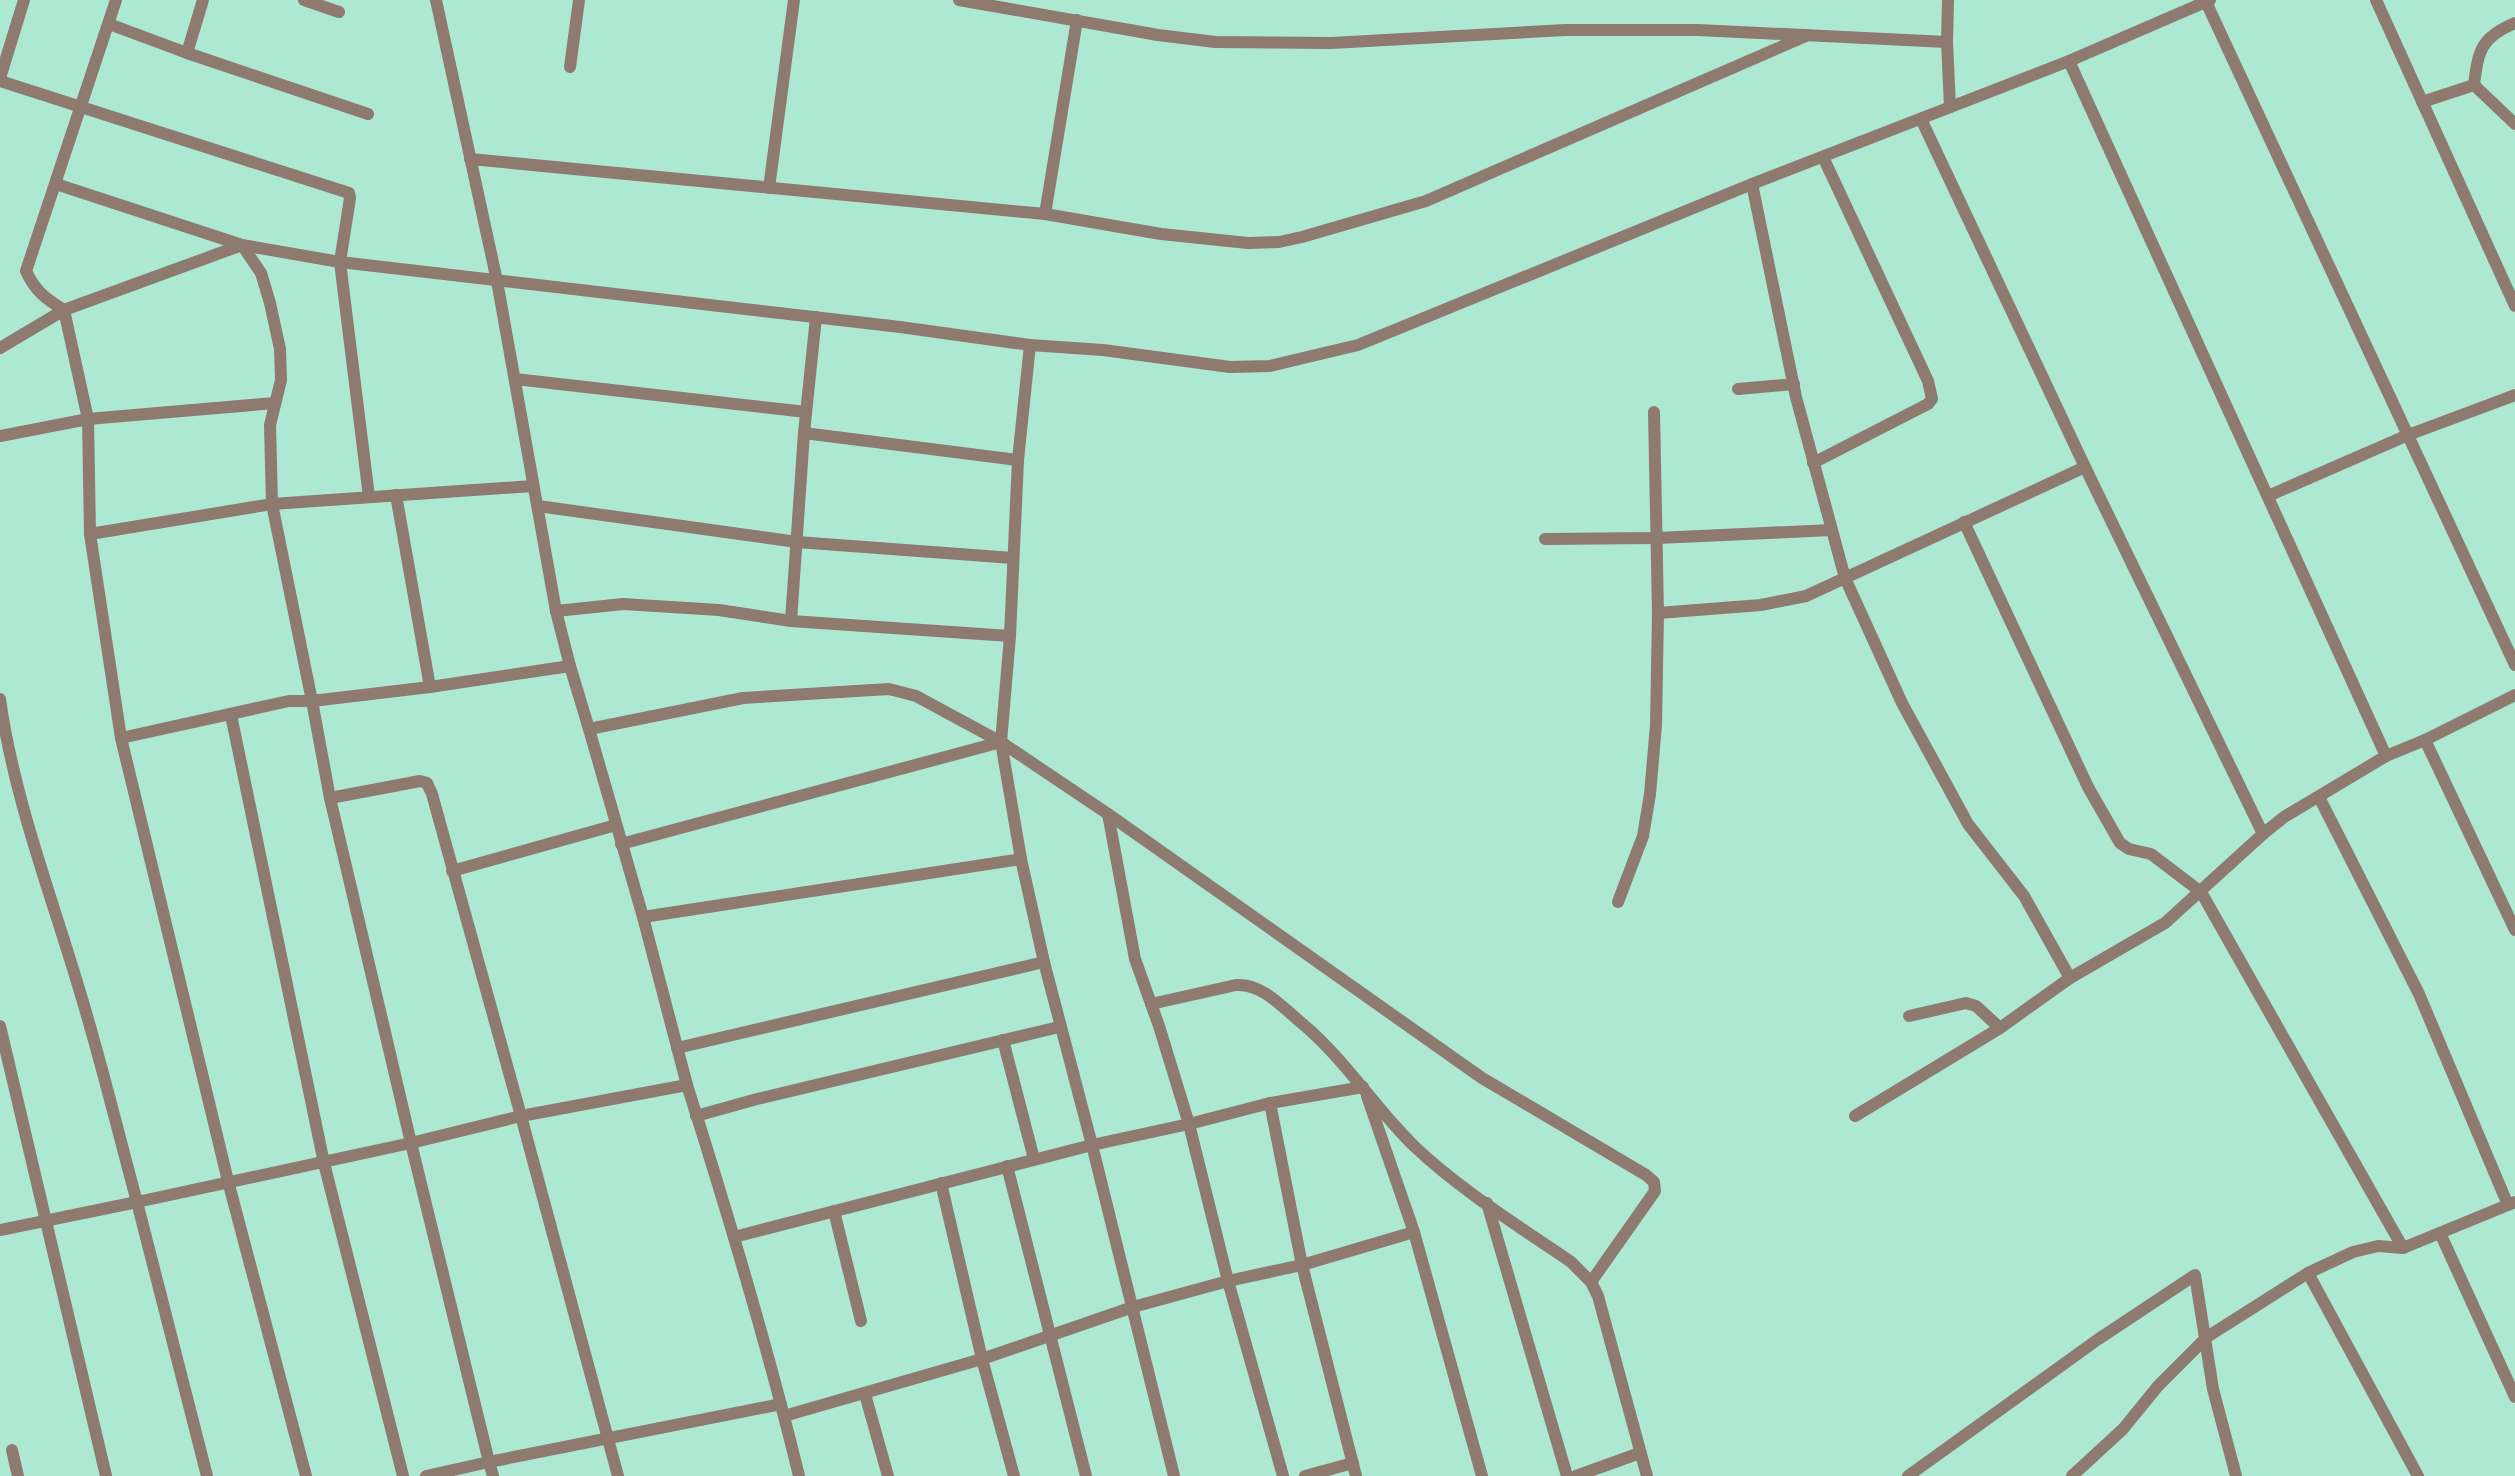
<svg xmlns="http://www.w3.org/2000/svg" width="2515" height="1476" font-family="Jost,sans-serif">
	<rect width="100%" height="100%" fill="#ade8d3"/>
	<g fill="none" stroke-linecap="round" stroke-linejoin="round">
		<g stroke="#8e7a6f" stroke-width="12">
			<path d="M116,0l-90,271c9,20 20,28 38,39l178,-65 98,17 560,65 130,18 73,5 127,17 40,-1 88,-21 394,-161 317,-123 141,-61"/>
			<path d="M304,0l35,12"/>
			<path d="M436,0l61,281 59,330 14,55 19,63 154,-31 146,-9 27,7 85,46 107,72 374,264 164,97 8,7 1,9 -64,91"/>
			<path d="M959,0l199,35 57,7 116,1 234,-13h133l249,12 3,65"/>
			<path d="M2376,0l139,306"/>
			<path d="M2206,2l309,663"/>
			<path d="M109,24l78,29 181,61"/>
			<path d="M1947,42l1,-42"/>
			<path d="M187,53l16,-53"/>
			<path d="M2069,61l317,695"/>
			<path d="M570,67l9,-67"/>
			<path d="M0,78l24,-78"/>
			<path d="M0,81l349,112 1,5 -10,64 29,235"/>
			<path d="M2474,85l41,39"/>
			<path d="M2422,102l52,-17c4,-34 7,-48 41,-62"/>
			<path d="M1921,119l164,348 178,367"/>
			<path d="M470,159l575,55 116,20 87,9 31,-1 23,-5 124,-36 382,-166"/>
			<path d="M56,184l186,61 19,28 9,30 10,46 1,31 -11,45 2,79 40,197h-23l-168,37"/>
			<path d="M1752,184l44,213 49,181 57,125 66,121 56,72 46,82 95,-55 98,-89 21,-17 102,-61 39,-16 90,-45"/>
			<path d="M769,188l25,-188"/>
			<path d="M1045,214l32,-194"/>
			<path d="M1030,345l-12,115 -8,176 -9,106 20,117 23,103 48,183 82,331"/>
			<path d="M0,348l64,-38 24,109 2,115"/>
			<path d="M515,379l291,33"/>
			<path d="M1738,389l56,-5"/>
			<path d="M804,433l214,27"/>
			<path d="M0,436l88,-17 187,-16"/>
			<path d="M1813,463l115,-59 4,-5 -4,-18 -105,-224"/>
			<path d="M396,495l34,192 -118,14 18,97 81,345 110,-27 166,-31 -44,-168"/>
			<path d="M2268,496l140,-61 107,-40"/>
			<path d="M538,506l259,36 216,16"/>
			<path d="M1964,522l124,265 32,56 9,6 22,5 50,38 202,356"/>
			<path d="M1545,539l112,-1 175,-8"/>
			<path d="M556,611l67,-7 96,6 72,11 219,15"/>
			<path d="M1658,613l103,-8 45,-9 279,-129"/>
			<path d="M791,621l13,-188 12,-116"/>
			<path d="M430,687l140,-21"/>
			<path d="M0,699c14,100 51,195 80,293 21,69 38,140 57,210l274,-59 78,319 -63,14"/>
			<path d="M231,715l93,448 79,313"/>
			<path d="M589,729l54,188 378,-58"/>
			<path d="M2425,740l90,190"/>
			<path d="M2319,797l100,197 89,211"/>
			<path d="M330,798l90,-17 7,2 5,11 89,322 97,360"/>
			<path d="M1108,814l27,145 24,67 30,98 39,157 55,195"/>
			<path d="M621,844l380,-102"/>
			<path d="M452,871l164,-46"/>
			<path d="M1618,902l25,-66 7,-42 6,-69 2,-112 -4,-201"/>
			<path d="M1151,1004l85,-19c27,-2 48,24 68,40 42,36 71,83 110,121 45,43 106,81 157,116l20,20 7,14 49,180"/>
			<path d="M1909,1016l57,-13 10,3 24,22"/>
			<path d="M0,1026l106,450"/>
			<path d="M1003,1040l31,119"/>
			<path d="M677,1048l367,-86"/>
			<path d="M687,1085c41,129 80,259 112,391"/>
			<path d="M1367,1096l47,136 68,244"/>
			<path d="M1270,1103l32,162 54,211"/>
			<path d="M696,1116l61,-17 302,-72"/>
			<path d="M1855,1116l145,-88 70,-50"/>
			<path d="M1007,1166l79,310"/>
			<path d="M941,1183l41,176 32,117"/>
			<path d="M1487,1203l80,273"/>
			<path d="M834,1211l27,110"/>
			<path d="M0,1230l137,-28 70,274"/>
			<path d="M2440,1233l75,164"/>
			<path d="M734,1237l358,-92 97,-21 81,-21 93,-16"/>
			<path d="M2308,1273l110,203"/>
			<path d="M865,1394l23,82"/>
			<path d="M784,1416l198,-57 151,-52 95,-26 74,-16 112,-33"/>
			<path d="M12,1450l6,26"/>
			<path d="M306,1476l-78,-295 -107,-443 -31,-204 182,-30 261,-18"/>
			<path d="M493,1476l-4,-14 292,-58"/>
			<path d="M1305,1476l48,-13"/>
			<path d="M1576,1476l64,-23"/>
			<path d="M1908,1476l189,-136 98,-65 18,114 23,87"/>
			<path d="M2072,1476l51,-47 35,-43 49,-49 101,-64 45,-21 25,-6 25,2 112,-46"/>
		</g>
	</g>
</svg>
